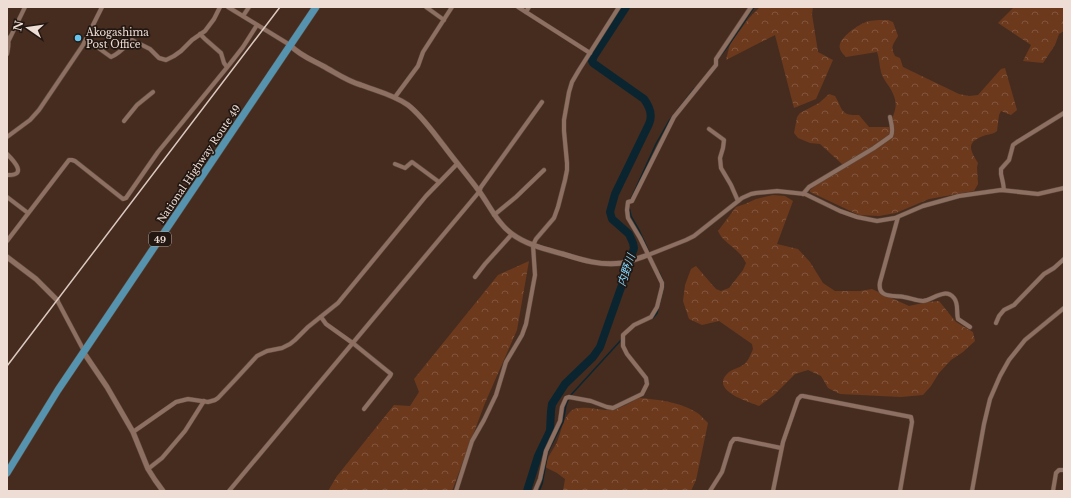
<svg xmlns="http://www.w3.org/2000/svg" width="1071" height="498" font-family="'Libre Baskerville','Noto Sans JP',serif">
	<defs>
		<pattern id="forest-crowns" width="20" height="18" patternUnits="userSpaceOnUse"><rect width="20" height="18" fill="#6c391d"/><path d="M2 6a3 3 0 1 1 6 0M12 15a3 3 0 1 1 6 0" fill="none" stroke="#81553d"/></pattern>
	</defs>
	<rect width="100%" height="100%" fill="#452c1f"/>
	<g fill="url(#forest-crowns)">
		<path d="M760,7h53l-1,7 6,38 15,8 -17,39 -22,9 -19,-73 -49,25 4,-16 19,-26z"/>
		<path d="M1014,7h50v24l-5,3 -4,11 -12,18 -20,-2 8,-16 -33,-22z"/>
		<path d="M888,20l5,2 5,14c-5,9 -8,10 -3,20l5,2 3,9 56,27 10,2 9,-1 23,-26 4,-1 12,42 -6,5 -10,-4 -2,4 -2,16c-3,3 -7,3 -11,4 -20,7 -17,13 -8,28l-1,4 1,17 -4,7 -45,8 -33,14 -17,3 -20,-1 -49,-23v-2l31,-23 1,-3 -22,-20 -10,-1 -12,-5 -4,-5 3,-16 3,-4 19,-10 10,-9 6,2c8,14 6,20 24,19l10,12h20c6,-17 11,-22 1,-39 -2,-3 -5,-7 -7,-11 -4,-8 -3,-17 -6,-25l-31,5c-3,-3 -8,-8 -6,-13 3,-9 18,-19 26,-22 6,-2 15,-2 22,-2z"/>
		<path d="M773,195l12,1 8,5 -16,43 21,5 12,13 13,21 12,8h25l12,-2 37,17 18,-4 12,-1 17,21 17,10 2,9 -12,11 -12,8 -12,13 -8,13 -8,9 -22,2 -61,-3 -12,-6 -7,-12 -13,-6 -13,4 -21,21 -15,11c-12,-5 -51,-16 -30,-34 4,-3 10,-4 14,-7 5,-3 8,-11 10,-16l-1,-5 -33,-23 -17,4 -13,-6 -6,-18 2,-16 6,-16 5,-3 20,23 5,2 8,-3 14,-18 3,-7c-2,-3 -3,-6 -6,-9 -7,-8 -18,-13 -22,-23l18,-24 9,-3 11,-5z"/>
		<path d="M529,261l-12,69 -32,73 -33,88h-124l9,-15 57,-71 16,1 9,-14 -5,-13 84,-104z"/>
		<path d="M639,398c18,1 45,5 60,16 3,3 6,6 9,9l-12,57 -5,11h-128l2,-12 -8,-6 -12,-6c2,-11 8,-16 12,-25 4,-10 6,-24 14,-31 7,-7 30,0 40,-1 10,-1 19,-8 28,-12z"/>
	</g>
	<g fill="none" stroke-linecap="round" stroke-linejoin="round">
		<g stroke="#0b2530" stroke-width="1.5">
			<path d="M718,59l10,-13 26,-39"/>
			<path d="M630,201l26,-57 13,-23 25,-32"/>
			<path d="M629,207l2,9 8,14 10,22"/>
			<path d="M653,318l4,-5 7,-27 -1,-5 -4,-9"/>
			<path d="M539,491l3,-7 6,-32 15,-30 3,-17 4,-9 52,-57"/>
		</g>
		<path stroke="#0b2530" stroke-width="8" d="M527,491l11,-35 12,-25 1,-20 1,-7 13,-20 28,-27 7,-10 23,-65 11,-34 -1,-5 -4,-9 -17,-15 -2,-7 5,-18 34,-70c4,-9 1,-17 -5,-25l-51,-36 -1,-2 2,-5 32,-49"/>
		<g stroke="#5d483d" stroke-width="5">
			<g id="minor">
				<path d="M228,7l62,38"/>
				<path d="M426,7l18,13"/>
				<path d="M518,7l72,46h-1"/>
				<path d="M526,12l3,-5"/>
				<path d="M243,16l6,-9"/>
				<path d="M200,34l5,5 16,14 3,10 3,4"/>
				<path d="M86,39l25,18c8,-3 15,-11 21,-17l18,9 9,9 7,2 8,-4 7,-5 11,-11 13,-9 9,-12 6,-12"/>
				<path d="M9,40l16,-33"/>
				<path d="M7,54c1,-5 3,-12 0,-17"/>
				<path d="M395,97l23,-31 5,-14 29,-45"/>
				<path d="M124,121l13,-16 16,-13"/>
				<path d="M709,129l15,11 -1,8 -3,10 1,10 10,17 7,16"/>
				<path d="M7,137l23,-17 9,-10 44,-65 19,-38"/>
				<path d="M7,154c7,7 21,22 0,21"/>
				<path d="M395,164l10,4 7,-6 27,20"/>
				<path d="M1004,190l-1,-7 -2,-9v-5l8,-9 4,-15 4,-3 47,-29"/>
				<path d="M803,194l6,-7 65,-39 17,-12c3,-6 0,-13 -1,-19"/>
				<path d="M7,197l21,16"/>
				<path d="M494,215l22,-18 28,-27"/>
				<path d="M898,217l-18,65c-3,17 14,13 24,15 7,1 12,4 19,4 10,-1 22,-14 31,-3 5,6 2,14 4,21l12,8"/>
				<path d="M7,241l62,-81h3l3,1 48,38 3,-1 32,-46 71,-87 14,-18 14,-22"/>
				<path d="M648,255l38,-15 8,-4 48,-38 9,-4 5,-1 21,-2 28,3 35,17 17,6 20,4 18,-3 28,-12 36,-10 42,-6 37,4 26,-6"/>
				<path d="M475,277l10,-13 27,-30"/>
				<path d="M57,300l27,51"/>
				<path d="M321,317l5,7 28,20 37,30 -1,2 -26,33"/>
				<path d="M996,323l3,-7 5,-6 10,-5 30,-31 10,-6 10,-9"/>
				<path d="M133,432l43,-30 12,-3 20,3 7,-2 3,-2 16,-17 23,-25 10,-5 15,-3 8,-4 5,-4 13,-13 30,-24 88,-107 31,-32"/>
				<path d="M148,469l14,-11 23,-27 19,-30"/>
				<path d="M229,491l250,-299 2,-5 61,-85"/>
				<path d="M456,491l16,-50 12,-21 12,-25 10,-33 16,-27 4,-11 9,-49 -2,-30 3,-6 18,-21 4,-11 7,-27 2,-10v-7l-3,-32v-11l5,-28 3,-10 7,-12 40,-63"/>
				<path d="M535,491l5,-12 6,-28 14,-30 2,-14 4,-9 3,-1 22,4 16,6 6,1 29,-14 5,-10 -1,-6 -19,-24 -4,-8v-11l11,-10 17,-8 6,-10 5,-20v-4l-22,-45 -12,-20 -1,-8 1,-8 4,-1 42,-84 42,-52v-6l35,-52"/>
				<path d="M710,491l12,-19 9,-29 3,-4h4l43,9"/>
				<path d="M773,491l10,-49 15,-43 3,-3h2l108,21 1,5 -12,69"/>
				<path d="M972,491l12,-67 6,-25 10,-23 9,-16 16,-20 39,-32"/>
				<path d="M1053,491l3,-18 3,-3h5"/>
			</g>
		</g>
		<g stroke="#5d483d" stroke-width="6">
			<g id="tertiary">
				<path d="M290,45c9,10 22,15 33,21 13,7 24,15 38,19 16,6 33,10 47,20 14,11 25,27 36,41 11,15 24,30 35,45 11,15 18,32 33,43 15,11 33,15 51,20 19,6 38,12 59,9 9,-2 17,-5 26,-8"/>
				<path d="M7,257l29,22 21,21"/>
				<path d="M84,353l23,34 26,45 15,37 7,11 8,11"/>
			</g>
		</g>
		<g stroke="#5d483d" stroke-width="8">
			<path id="trunk" d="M7,473l51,-83 258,-383"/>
		</g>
		<use href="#minor" stroke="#8d7061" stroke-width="4"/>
		<use href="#tertiary" stroke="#8d7061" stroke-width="5"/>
		<use href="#trunk" stroke="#5593ae" stroke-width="7"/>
		<path stroke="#dbc9c1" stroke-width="1.5" d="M7,366l273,-359"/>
	</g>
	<circle fill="#65c5ee" stroke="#231712" stroke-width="1.5" cx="78" cy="38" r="4"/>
	<g text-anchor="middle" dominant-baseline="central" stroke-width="3.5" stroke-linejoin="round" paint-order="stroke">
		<rect fill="#231712" stroke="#b1a29a" stroke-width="1" x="149" y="232" width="22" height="14" rx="3"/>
		<g font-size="9" font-weight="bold" fill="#eeddd5">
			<text x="160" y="239">49</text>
		</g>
		<g font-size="10" fill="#eeddd5" stroke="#231712" text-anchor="start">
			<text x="86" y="32">Akogashima<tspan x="86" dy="12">Post Office</tspan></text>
		</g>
		<g font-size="10" fill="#eeddd5" stroke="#231712">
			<text transform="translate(199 164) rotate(-56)">National Highway Route 49</text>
		</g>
		<g font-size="11" font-style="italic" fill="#80d6fd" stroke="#231712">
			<text transform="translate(626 270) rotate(-71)">内野川</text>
		</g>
	</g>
	<rect width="1071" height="498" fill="none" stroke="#eeddd5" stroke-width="16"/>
	<g transform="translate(28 28) rotate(283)" stroke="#231712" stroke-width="3" paint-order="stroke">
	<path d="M0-3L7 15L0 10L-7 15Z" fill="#eeddd5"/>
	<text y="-6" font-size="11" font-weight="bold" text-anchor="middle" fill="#eeddd5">N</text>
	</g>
</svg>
